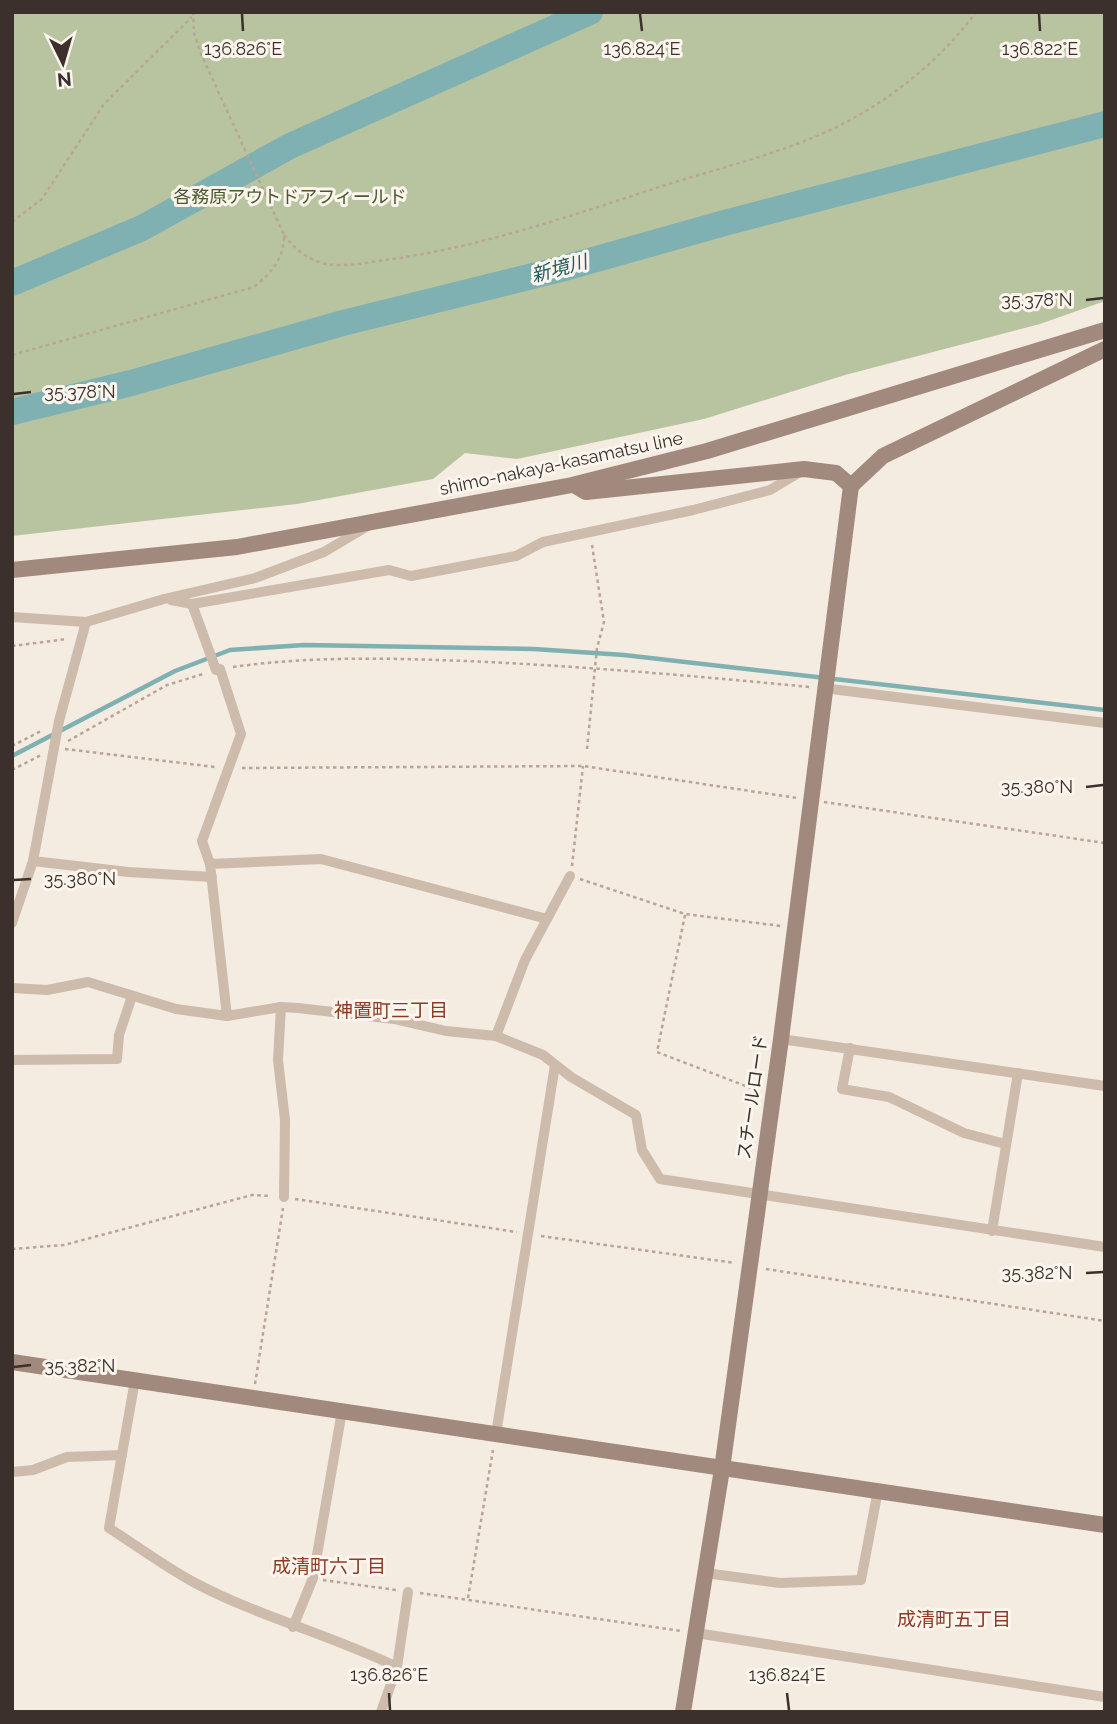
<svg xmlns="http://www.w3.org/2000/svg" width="1117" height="1724" font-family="Raleway,'Noto Sans JP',sans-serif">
	<rect width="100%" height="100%" fill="#f4ebe1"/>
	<path fill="#b8c4a0" d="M12,12h1093v289l-65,23 -195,51 -141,44 -187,40 -52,-6 -32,26 -136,25 -285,32z"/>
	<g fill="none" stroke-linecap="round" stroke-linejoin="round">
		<path stroke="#7fb0b2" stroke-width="4.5" d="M12,756l163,-85 55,-21 74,-5 230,4 90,6 481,55"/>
		<g stroke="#7fb0b2" stroke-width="26">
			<path d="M12,283l130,-55 148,-82 300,-134"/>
			<path d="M12,412l119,-29 212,-60 218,-54 167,-47 377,-98"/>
		</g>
		<g stroke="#b9a596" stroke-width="2.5" stroke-dasharray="3.5 3.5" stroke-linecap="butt">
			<path d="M12,222l30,-23 62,-95 88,-87"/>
			<path d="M284,235c11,14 24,25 42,29 19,3 40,-1 59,-4 98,-13 193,-47 287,-77 61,-19 123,-33 180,-64 47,-26 92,-63 124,-107"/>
			<path d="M12,355l242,-68c18,-15 30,-28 30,-52l-83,-181 -7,-21 -1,-21"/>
			<path d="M12,646l55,-7"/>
			<path d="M233,667c78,-11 155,-9 233,-6 115,5 229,15 344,26"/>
			<path d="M68,741l99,-56 36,-11"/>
			<path d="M12,746l31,-16"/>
			<path d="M65,749l150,18"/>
			<path d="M587,749l10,-101 7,-26 -12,-77"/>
			<path d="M242,768l341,-2 214,32"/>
			<path d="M12,770l29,-15"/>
			<path d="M824,802l281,41"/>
			<path d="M572,866l11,-100"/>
			<path d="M580,879l105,35 96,12"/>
			<path d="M685,915l-28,137 102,39"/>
			<path d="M295,1199l222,33"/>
			<path d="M541,1236l194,27"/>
			<path d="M12,1249l52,-4 188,-50 19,1"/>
			<path d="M766,1269l339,52"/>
			<path d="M255,1384l28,-176"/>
			<path d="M323,1580l73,10"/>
			<path d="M420,1593l261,38"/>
			<path d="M468,1598l25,-148"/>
		</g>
		<g stroke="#cdbbac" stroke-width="10">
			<path d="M171,600l21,4 24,66"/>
			<path d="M192,604l197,-34 22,6 105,-20 27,-14 150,-32 77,-20 30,-18"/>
			<path d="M12,617l74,5 78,-23 91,-21 69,-26 42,-25"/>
			<path d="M823,688l282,35"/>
			<path d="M33,861l95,11 84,5"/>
			<path d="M210,864l-8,-23 39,-107 -21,-65"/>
			<path d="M12,923l21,-62 26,-140 27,-99"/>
			<path d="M12,988l35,2 41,-8 88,27 51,7 54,-9 17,1 96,11 52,12 50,5 47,19 28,22 65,38 6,35 18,29 445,68"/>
			<path d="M281,1007l-3,53 7,60 -1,77"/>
			<path d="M227,1016l-17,-152 111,-5 226,60"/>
			<path d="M496,1036l29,-76 45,-84"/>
			<path d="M781,1039l324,47"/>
			<path d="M850,1048l-8,41 47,8 75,36 41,11"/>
			<path d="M12,1060l105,-1 2,-24 13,-39"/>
			<path d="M992,1231l26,-158"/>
			<path d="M135,1380l-26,148c28,18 56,39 86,55 65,34 136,52 202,84"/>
			<path d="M496,1434l59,-369"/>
			<path d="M12,1472l21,-2 34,-13 55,-2"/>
			<path d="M705,1573l75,10 81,-3 17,-90"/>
			<path d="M293,1627l20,-49 29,-167"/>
			<path d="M696,1633l409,64"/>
			<path d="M381,1712l16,-45 11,-75"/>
		</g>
		<g stroke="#a18a7d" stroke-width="16">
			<path d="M574,485l12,7 218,-23 32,4 15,13"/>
			<path d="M851,486l32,-30 222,-107"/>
			<path d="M12,570l225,-23 335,-62 135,-34 398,-121"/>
			<path d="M12,1362l1093,163"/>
			<path d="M683,1712l39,-243 59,-430 70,-553"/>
		</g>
	</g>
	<path fill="none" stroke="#3b302b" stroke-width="2.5" d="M242,14l1,17M640,14l2,17M1039,14l1,17M1086,300l17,-2M14,394l17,-2M1086,787l17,-2M14,880l17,-1M1086,1273l17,-1M14,1367l17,-2M389,1693l1,17M787,1693l2,17"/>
	<g text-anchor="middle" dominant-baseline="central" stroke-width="6" stroke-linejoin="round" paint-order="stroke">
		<g font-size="18" fill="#4a5a2e" stroke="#fbf5ee">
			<text x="290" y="196">各務原アウトドアフィールド</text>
		</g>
		<g font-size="18" fill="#3b302b" stroke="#fbf5ee">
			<text transform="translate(561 463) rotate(-12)">shimo-nakaya-kasamatsu line</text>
			<text transform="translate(752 1097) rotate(-82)">スチールロード</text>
		</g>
		<g font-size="19" font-style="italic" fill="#1f5a5e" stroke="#fbf5ee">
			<text transform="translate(559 268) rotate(-15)">新境川</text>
		</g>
		<g font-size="19" fill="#8c3b22" stroke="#fbf5ee">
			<text x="391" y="1010">神置町三丁目</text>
			<text x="329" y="1566">成清町六丁目</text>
			<text x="954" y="1619">成清町五丁目</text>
		</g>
	</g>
	<g font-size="18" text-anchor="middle" fill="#3b302b" stroke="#fbf5ee" stroke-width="6" stroke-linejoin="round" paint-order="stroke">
		<text x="243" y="55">136.826°E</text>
		<text x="642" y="55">136.824°E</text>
		<text x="1040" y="55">136.822°E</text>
		<text x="1037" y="306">35.378°N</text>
		<text x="80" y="398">35.378°N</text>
		<text x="1037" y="793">35.380°N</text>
		<text x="80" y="885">35.380°N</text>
		<text x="1037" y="1279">35.382°N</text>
		<text x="80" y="1372">35.382°N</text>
		<text x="389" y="1681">136.826°E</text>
		<text x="787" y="1681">136.824°E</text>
	</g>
	<rect width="1117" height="1724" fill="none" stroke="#3b302b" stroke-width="28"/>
	<g transform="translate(63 63) rotate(175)" stroke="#fbf5ee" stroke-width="5" paint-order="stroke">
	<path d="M0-5L12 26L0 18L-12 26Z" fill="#3b302b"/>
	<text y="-10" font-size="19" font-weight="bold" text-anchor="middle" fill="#3b302b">N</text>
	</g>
</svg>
